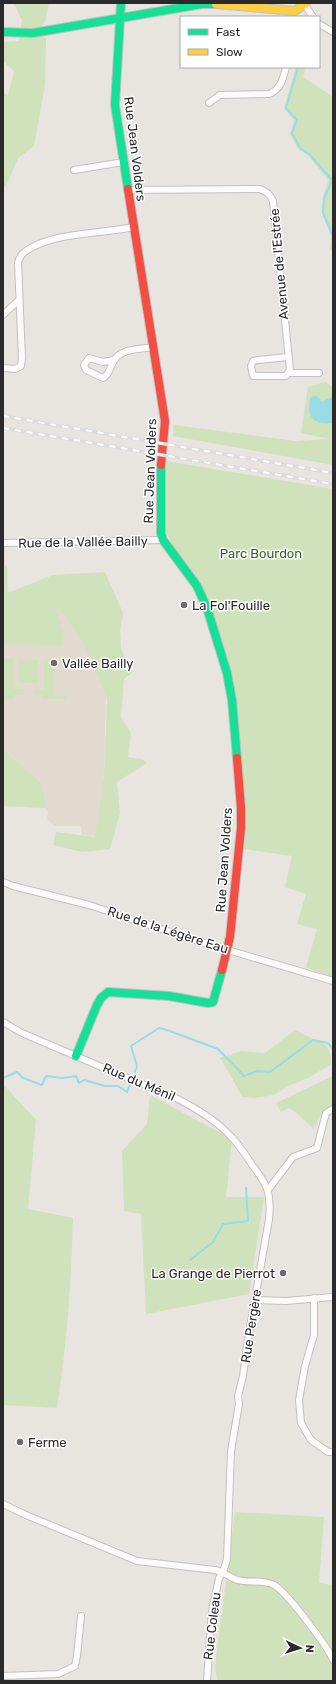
<svg xmlns="http://www.w3.org/2000/svg" width="336" height="1684" font-family="Rubik,sans-serif">
	<rect width="100%" height="100%" fill="#e8e4e0"/>
	<path fill="#e3dacf" d="M3,547h2v45l100,-6 1,115 -4,135 -20,-1 -1,-9h-26l-8,-7 1,-7 -3,-4 -42,-2z"/>
	<g fill="#cfe2bb">
		<path d="M14,3h35l-4,18 -8,12 9,6 -1,46 -11,61 -16,12 -11,26 -4,5v-96l5,2 6,-24 -11,-10v-19l16,-1 3,-21z"/>
		<path d="M296,67h10l-3,10 30,20v155l-3,-3 1,-13 -9,-24 1,-14 5,-18 -19,-24 -11,-7 -8,-15 4,-14 -10,-12z"/>
		<path d="M325,382l8,5v78l-160,-29 1,-11 122,16 33,-2 -28,-6 7,-46z"/>
		<path d="M166,461l167,28v489l-27,-11 11,-38 -20,-5 9,-30 -21,-7 7,-31 -48,-7 -10,-162 -21,-73 -48,-83z"/>
		<path d="M7,565l1,28 45,-18 52,-3 18,41 -3,18 1,18 11,23 -8,7 -3,38 10,16 -3,24 14,2 5,4 -30,19 3,31 -10,36 -28,3 -29,-7 3,-13 39,5 9,-61 3,-77 -22,-53 -25,-37h-4l7,21v15l-60,-1v-78z"/>
		<path d="M3,658h10v31h11v5l-9,1 -1,4h-11z"/>
		<path d="M20,659l18,1v23h-17l-2,-1v-21z"/>
		<path d="M44,659h10v37h12v3h-23v-4l-10,-1v-5l11,1z"/>
		<path d="M3,750l39,34 4,24 -43,-2z"/>
		<path d="M295,1030l32,16 4,11v7l-21,13 -22,9 -14,9 -19,3 -13,-1 -11,-21 -11,-18 21,-7 24,2z"/>
		<path d="M333,1076v30l-13,9 -6,14c-10,-8 -14,-15 -25,-21l-8,4 -5,-9z"/>
		<path d="M3,1084l33,36 -8,89 45,9c-2,64 -6,127 -16,190l-54,-3z"/>
		<path d="M150,1095l82,44 -6,58h38l-15,97 -103,20 -5,-100 -17,-3 -2,-60 25,-27z"/>
		<path d="M235,1512l89,5 -5,66 14,2v96h-116l-2,-15z"/>
	</g>
	<path fill="#97dce7" d="M316,395l6,6 11,-4v26c-20,2 -26,-5 -23,-25z"/>
	<g fill="none" stroke-linecap="round" stroke-linejoin="round">
		<g stroke="#97dce7" stroke-width="2">
			<path d="M316,3h1"/>
			<path d="M298,67l-12,41 11,12 -5,13 8,15 9,6 23,26 -8,19 -1,14 10,23v14"/>
			<path d="M135,1072l2,-6 -6,-20 28,-18 8,2 51,19 26,27 13,-5 13,1 43,-32 15,3 5,6"/>
			<path d="M3,1078l14,-6 6,6 19,7 4,-9 16,2 14,-2 3,7 5,-3 21,6h13l9,6 3,-8"/>
			<path d="M190,1260l23,-18 10,-18 25,-3 -2,-33"/>
		</g>
		<g stroke="#c2c1c1" stroke-width="8">
			<g id="street">
				<path d="M305,5l8,12"/>
				<path d="M319,24l14,8"/>
				<path d="M209,103l11,-8 49,-1c12,-5 14,-15 17,-27"/>
				<path d="M74,170l50,-8"/>
				<path d="M128,190l132,-1c7,3 10,5 13,12l17,169 -4,6h-33l-2,-10 2,-5 5,-1 30,-3"/>
				<path d="M3,315l16,-15"/>
				<path d="M114,360l-11,2 -14,-4 -5,7 2,5 17,8c6,-3 7,-10 10,-16 7,-14 27,-13 41,-15"/>
				<path d="M3,368l12,1 6,-3 1,-8 -4,-95c1,-5 3,-9 8,-12 26,-19 76,-17 107,-24"/>
				<path d="M289,373h30"/>
				<path d="M3,543l160,-3"/>
				<path d="M3,882l10,4 76,19 115,38 129,38"/>
				<path d="M3,1022l19,11 117,50c31,10 75,32 96,58 6,7 12,16 18,25 5,7 13,17 15,26 2,9 2,18 1,27l-21,120 -5,37 -5,20 1,8 -8,47 -4,108 -4,13 -4,6 -7,33 -5,70"/>
				<path d="M268,1190l25,-33 24,-9 9,-35 7,-4"/>
				<path d="M314,1298v37l-9,31 -6,34 2,23 10,17 17,12h5"/>
				<path d="M255,1300l31,1 47,-4"/>
				<path d="M3,1504l23,11 111,46 78,9c8,2 13,6 20,9 12,5 27,0 39,6 12,6 54,62 59,75"/>
				<path d="M3,1676l55,-2 17,-8 2,-10 4,-40"/>
			</g>
		</g>
		<g stroke="#c2c1c1" stroke-width="10">
			<g id="fast">
				<path d="M121,3l-6,102 13,84"/>
				<path d="M3,32l30,1 169,-29h14"/>
				<path d="M161,465v69l2,6 34,46 10,22 20,65 5,27 5,58"/>
				<path d="M76,1056l21,-51 4,-7 7,-6 61,4 39,7 5,-1 9,-32"/>
			</g>
		</g>
		<g stroke="#c2c1c1" stroke-width="10">
			<path id="slow" d="M216,4l79,7 11,-8"/>
		</g>
		<g stroke="#c2c1c1" stroke-width="10">
			<g id="jam">
				<path d="M128,189l37,232 -4,44"/>
				<path d="M222,970l8,-33 11,-109v-20l-4,-50"/>
			</g>
		</g>
		<use href="#street" stroke="#fcfbfa" stroke-width="6"/>
		<use href="#fast" stroke="#16e098" stroke-width="8"/>
		<use href="#slow" stroke="#ffcf43" stroke-width="8"/>
		<use href="#jam" stroke="#f24e42" stroke-width="8"/>
		<g stroke="#deddde" stroke-width="3.5">
			<g id="rail">
				<path d="M3,416l330,57"/>
				<path d="M3,428l330,56"/>
			</g>
		</g>
		<use href="#rail" stroke="#fff" stroke-width="2" stroke-dasharray="6" stroke-linecap="butt"/>
	</g>
	<g fill="#6c6b6a" stroke="#fff" stroke-width="1.5">
		<circle cx="184" cy="605" r="4"/>
		<circle cx="54" cy="663" r="4"/>
		<circle cx="283" cy="1273" r="4"/>
		<circle cx="20" cy="1442" r="4"/>
	</g>
	<g text-anchor="middle" dominant-baseline="central" stroke-width="3" stroke-linejoin="round" paint-order="stroke">
		<g font-size="13" fill="#2a2a2a" stroke="#fff">
			<text transform="translate(135 149) rotate(83)">Rue Jean Volders</text>
			<text transform="translate(279 264) rotate(-95)">Avenue de l'Estrée</text>
			<text transform="translate(150 471) rotate(-88)">Rue Jean Volders</text>
			<text transform="translate(83 542) rotate(-1)">Rue de la Vallée Bailly</text>
			<text transform="translate(224 860) rotate(-86)">Rue Jean Volders</text>
			<text transform="translate(168 930) rotate(18)">Rue de la Légère Eau</text>
			<text transform="translate(139 1082) rotate(23)">Rue du Ménil</text>
			<text transform="translate(251 1326) rotate(-81)">Rue Pergère</text>
			<text transform="translate(212 1626) rotate(-83)">Rue Coleau</text>
		</g>
		<g font-size="13" fill="#34651d" stroke="#fff">
			<text x="261" y="553">Parc Bourdon</text>
		</g>
		<g font-size="13" fill="#2a2a2a" stroke="#fff" text-anchor="start">
			<text x="192" y="605">La Fol'Fouille</text>
			<text x="62" y="663">Vallée Bailly</text>
			<text x="275" y="1273" text-anchor="end">La Grange de Pierrot</text>
			<text x="28" y="1442">Ferme</text>
		</g>
	</g>
	<rect width="336" height="1684" fill="none" stroke="#2a2a2a" stroke-width="8"/>
	<rect x="180" y="16" width="140" height="52" fill="#ffffff" stroke="#aaaaaa"/>
	<rect x="188" y="29" width="20" height="6" fill="#16e098" stroke="#aaaaaa"/>
	<text x="216" y="36" font-size="12" fill="#2a2a2a">Fast</text>
	<rect x="188" y="49" width="20" height="6" fill="#ffcf43" stroke="#aaaaaa"/>
	<text x="216" y="56" font-size="12" fill="#2a2a2a">Slow</text>
	<g transform="translate(300 1648) rotate(94)" stroke="#ffffff" stroke-width="3" paint-order="stroke">
	<path d="M0-3L7 15L0 10L-7 15Z" fill="#2a2a2a"/>
	<text y="-6" font-size="11" font-weight="bold" text-anchor="middle" fill="#2a2a2a">N</text>
	</g>
</svg>
